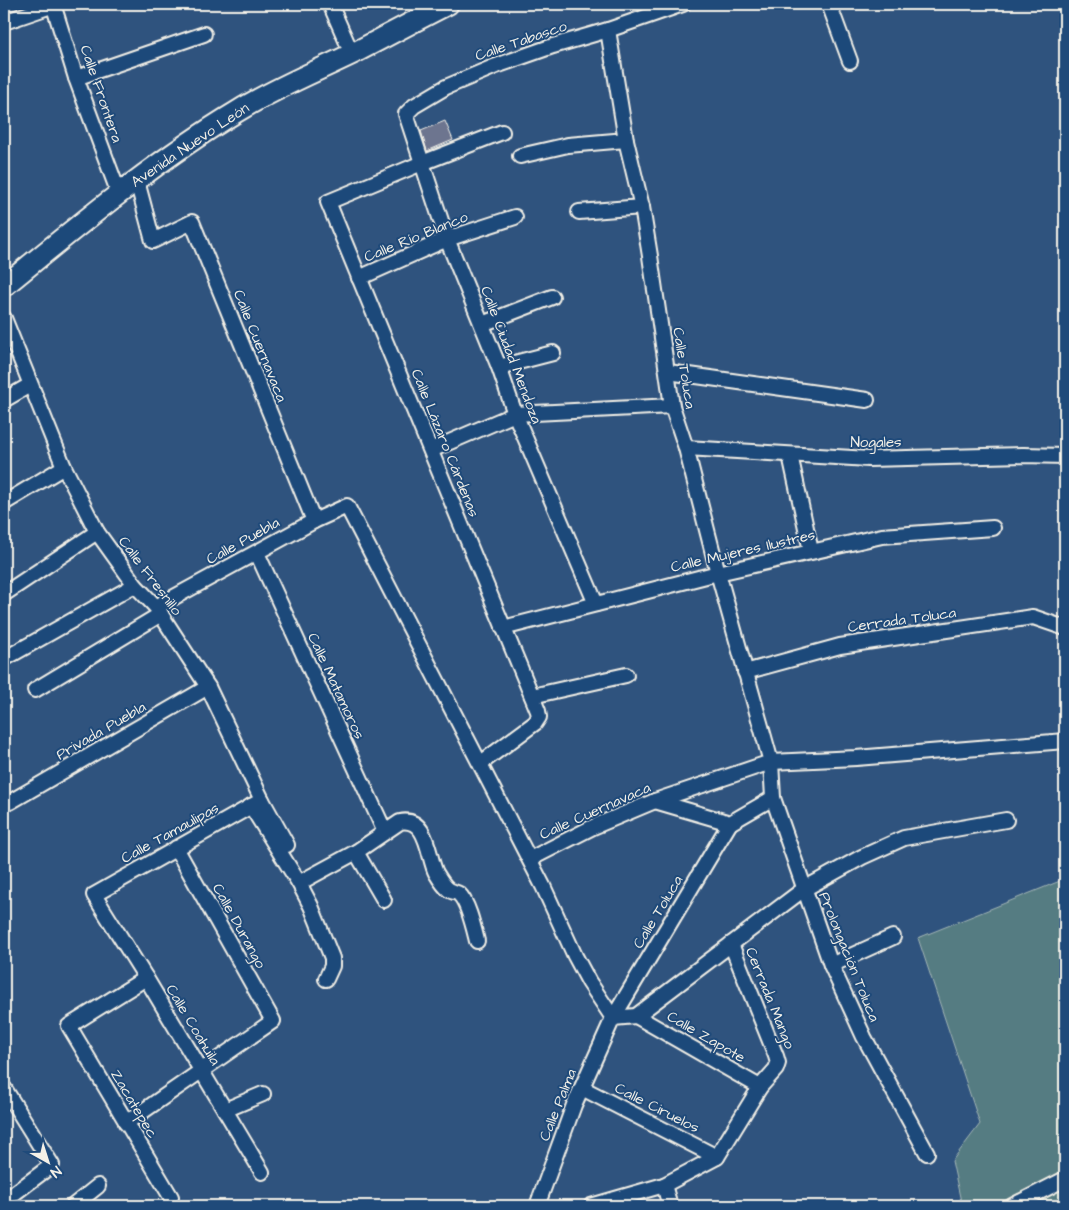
<svg xmlns="http://www.w3.org/2000/svg" width="1069" height="1210" font-family="'Architects Daughter',sans-serif">
	<rect width="100%" height="100%" fill="#2f537e"/>
	<filter id="ink" filterUnits="userSpaceOnUse"><feTurbulence type="fractalNoise" baseFrequency=".02" numOctaves="2"/><feDisplacementMap in="SourceGraphic" scale="10" xChannelSelector="R" yChannelSelector="G"/><feConvolveMatrix kernelMatrix="1 2 1 2 8 2 1 2 1" color-interpolation-filters="sRGB"/></filter>
	<g filter="url(#ink)">
		<path fill="#557c82" stroke="#a4b6b5" d="M1065,879v327h-103l-10,-45 28,-37 -62,-186z"/>
		<path fill="#6d758f" stroke="#f4f1e8" d="M445,121l8,19 -26,11 -6,-20z"/>
		<g fill="none" stroke-linecap="round" stroke-linejoin="round">
			<g stroke="#f4f1e8" stroke-width="18">
				<g id="street">
					<path d="M53,4l23,74 43,116"/>
					<path d="M330,4l22,50"/>
					<path d="M829,4l21,57"/>
					<path d="M4,22l53,-18"/>
					<path d="M608,30l18,110 16,67 8,49 22,150 14,42 32,125 53,189 2,36 58,167 33,72 63,116"/>
					<path d="M76,78l128,-44"/>
					<path d="M520,156l48,-11 58,-5"/>
					<path d="M137,181l16,60 39,-19 122,299"/>
					<path d="M579,212l63,-5"/>
					<path d="M359,278l88,-39 68,-22"/>
					<path d="M4,318l60,149 33,65 38,53 21,22 52,80 54,113 25,45"/>
					<path d="M482,324l70,-27"/>
					<path d="M499,367l54,-14"/>
					<path d="M668,372l199,28"/>
					<path d="M4,400l26,-15"/>
					<path d="M686,448l183,11 154,-4 42,1"/>
					<path d="M431,450l84,-36 157,-8"/>
					<path d="M790,455l21,96"/>
					<path d="M4,503l60,-36"/>
					<path d="M257,553l128,279"/>
					<path d="M4,594l93,-62"/>
					<path d="M596,604l-81,-190 -16,-47 -52,-128 -41,-125 8,-8 32,-19 50,-21 57,-20 55,-16 75,-26"/>
					<path d="M156,607l158,-86 33,-15 196,380 32,70 14,26 24,36"/>
					<path d="M503,628l215,-55 164,-37 111,-8"/>
					<path d="M4,659l131,-74"/>
					<path d="M745,672l95,-26 193,-29 32,11"/>
					<path d="M35,690l126,-76"/>
					<path d="M532,696l94,-21"/>
					<path d="M481,763l54,-40 4,-6 -1,-6 -210,-509 94,-39 80,-31"/>
					<path d="M655,801l75,22 43,-25"/>
					<path d="M10,802l198,-115"/>
					<path d="M251,806l48,77 12,23 21,52v8l-6,13"/>
					<path d="M356,852l28,48"/>
					<path d="M530,859l63,-32 62,-26 116,-39 85,-4 209,-17"/>
					<path d="M299,883l57,-31 44,-30c28,-6 28,36 36,51 3,5 8,13 12,16 3,3 8,3 11,5 9,8 15,35 18,47"/>
					<path d="M831,965l62,-28"/>
					<path d="M146,978l-77,48 102,171"/>
					<path d="M636,1016l124,71"/>
					<path d="M613,1018l23,-2 168,-127 58,-32 42,-19 102,-18"/>
					<path d="M4,1088l48,77 -48,36"/>
					<path d="M582,1088l135,69"/>
					<path d="M225,1110l38,-16"/>
					<path d="M126,1123l147,-102 -97,-173"/>
					<path d="M262,1172l-116,-194 -52,-83 168,-95"/>
					<path d="M664,1185l6,21"/>
					<path d="M73,1206l25,-20"/>
					<path d="M537,1206l37,-101 39,-87 117,-195"/>
					<path d="M591,1206l73,-21 53,-28 43,-70 16,-18 2,-6 -2,-7 -45,-112"/>
					<path d="M1012,1206l53,-27"/>
				</g>
			</g>
			<g stroke="#f4f1e8" stroke-width="24">
				<path id="secondary" d="M4,286c75,-61 151,-125 234,-175 37,-23 77,-39 116,-58 31,-16 62,-33 94,-49"/>
			</g>
			<use href="#street" stroke="#1f4a7a" stroke-width="14"/>
			<use href="#secondary" stroke="#1f4a7a" stroke-width="20"/>
		</g>
	</g>
	<g text-anchor="middle" dominant-baseline="central" stroke-width="4" stroke-linejoin="round" paint-order="stroke">
		<g font-size="15" fill="#f4f1e8" stroke="#1f4a7a">
			<text transform="translate(521 41) rotate(-19)">Calle Tabasco</text>
			<text transform="translate(101 94) rotate(71)">Calle Frontera</text>
			<text transform="translate(190 145) rotate(-34)">Avenida Nuevo León</text>
			<text transform="translate(416 237) rotate(-22)">Calle Río Blanco</text>
			<text transform="translate(260 346) rotate(68)">Calle Cuernavaca</text>
			<text transform="translate(511 355) rotate(69)">Calle Ciudad Mendoza</text>
			<text transform="translate(684 368) rotate(81)">Calle Toluca</text>
			<text x="876" y="442">Nogales</text>
			<text transform="translate(445 443) rotate(68)">Calle Lázaro Cárdenas</text>
			<text transform="translate(243 541) rotate(-29)">Calle Puebla</text>
			<text transform="translate(743 551) rotate(-13)">Calle Mujeres Ilustres</text>
			<text transform="translate(150 576) rotate(53)">Calle Fresnillo</text>
			<text transform="translate(902 620) rotate(-8)">Cerrada Toluca</text>
			<text transform="translate(336 686) rotate(65)">Calle Matamoros</text>
			<text transform="translate(101 731) rotate(-30)">Privada Puebla</text>
			<text transform="translate(595 811) rotate(-24)">Calle Cuernavaca</text>
			<text transform="translate(170 833) rotate(-29)">Calle Tamaulipas</text>
			<text transform="translate(658 912) rotate(-59)">Calle Toluca</text>
			<text transform="translate(239 926) rotate(61)">Calle Durango</text>
			<text transform="translate(849 957) rotate(68)">Prolongación Toluca</text>
			<text transform="translate(770 998) rotate(68)">Cerrada Mango</text>
			<text transform="translate(193 1025) rotate(59)">Calle Coahuila</text>
			<text transform="translate(706 1037) rotate(30)">Calle Zapote</text>
			<text transform="translate(134 1104) rotate(59)">Zacatepec</text>
			<text transform="translate(558 1105) rotate(-68)">Calle Palma</text>
			<text transform="translate(657 1108) rotate(27)">Calle Ciruelos</text>
		</g>
	</g>
	<rect width="1069" height="1210" fill="none" stroke="#1f4a7a" stroke-width="20"/>
	<rect x="10" y="10" width="1049" height="1190" fill="none" stroke="#f4f1e8" stroke-width="2" filter="url(#ink)"/>
	<g transform="translate(48 1162) rotate(141)" stroke="#1f4a7a" stroke-width="4" paint-order="stroke">
	<path d="M0-4L9 19L0 12L-9 19Z" fill="#f4f1e8"/>
	<text y="-8" font-size="14" font-weight="bold" text-anchor="middle" fill="#f4f1e8">N</text>
	</g>
</svg>
